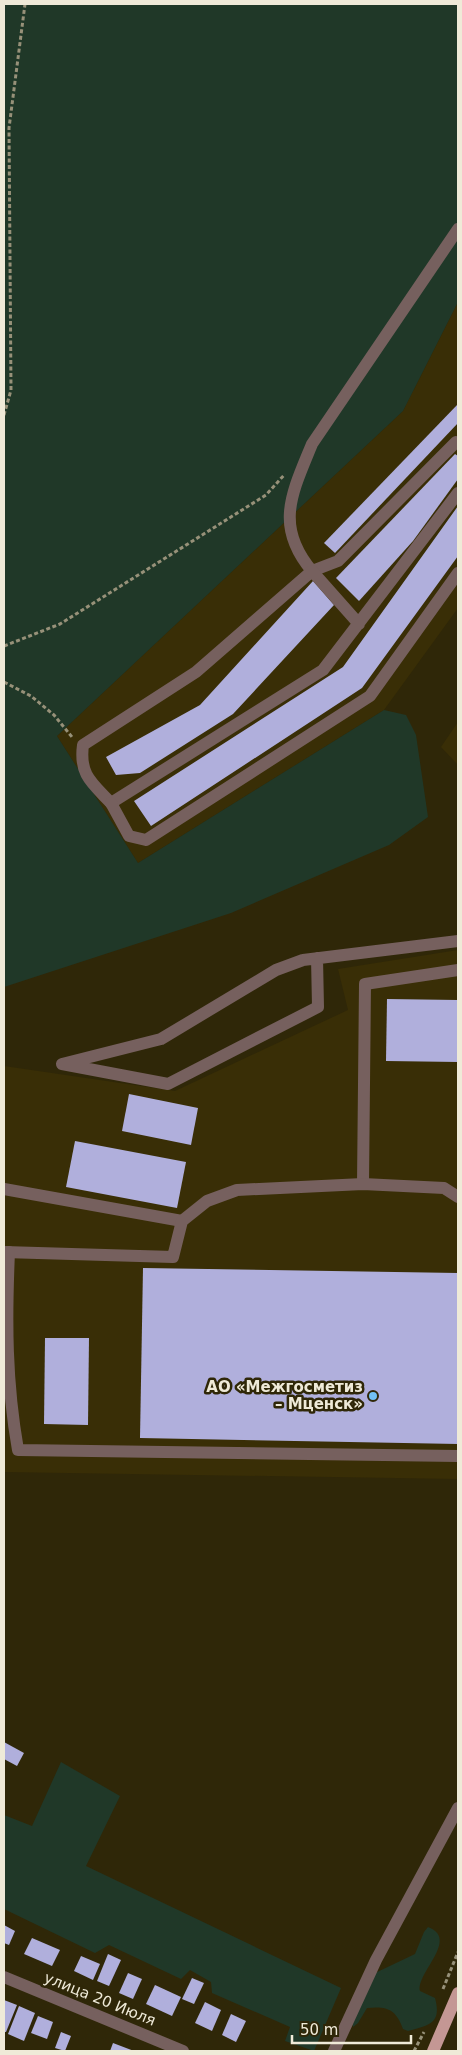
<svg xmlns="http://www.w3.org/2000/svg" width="462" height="2055" font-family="'DejaVu Sans',sans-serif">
	<rect width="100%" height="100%" fill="#2f2708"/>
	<g fill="#392e06">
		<path d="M458,302v306l-74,102 -246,153 -81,-127 346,-325z"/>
		<path d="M458,722v43l-17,-18z"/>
		<path d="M458,950v529l-454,-7v-406l171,25 173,-81 -10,-41z"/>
	</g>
	<g fill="#203828">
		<path d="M4,4h454v298l-55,109 -346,325 81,127 246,-153 22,5 10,20 12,82 -39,28 -158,68 -227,74z"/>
		<path d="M61,1762l59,34 -34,70 255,122 -27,63 -29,-10 5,-14 -78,-34 -1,-11 -21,-12 -9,9 -72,-34 -14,8 -91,-44v-94l28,11z"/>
		<path d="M428,1927c32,12 -12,46 -8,64l15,7c7,26 -6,27 -27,33l-5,-2c-7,-20 -16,-23 -36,-21l-9,15 -5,4 -1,-6 21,-47 42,-20 9,-22z"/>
	</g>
	<g fill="#b0afdc">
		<path d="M458,404v19l-123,130 -11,-10z"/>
		<path d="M455,454l3,2v23l-45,62 -54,60 -23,-23z"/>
		<path d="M458,506v50l-96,132 -211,138 -17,-25 209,-134z"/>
		<path d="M313,581l21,24 -101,109 -93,59 -24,2 -10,-18 94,-52z"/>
		<path d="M387,999l71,1v62l-72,-1z"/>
		<path d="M129,1094l69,14 -7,37 -69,-14z"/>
		<path d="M75,1141l111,21 -9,46 -111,-21z"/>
		<path d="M143,1268l315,5v171l-318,-6z"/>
		<path d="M45,1338h44l-1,87 -44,-1z"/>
		<path d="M4,1742l20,11 -7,13 -13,-7z"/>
		<path d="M4,1925l11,6 -6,14 -5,-2z"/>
		<path d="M32,1938l28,12 -8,16 -28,-12z"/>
		<path d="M108,1954l13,6 -12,26 -12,-5z"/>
		<path d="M81,1956l19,8 -7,16 -19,-9z"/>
		<path d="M128,1973l14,6 -9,20 -14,-6z"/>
		<path d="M192,1978l12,5 -10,21 -12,-5z"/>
		<path d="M155,1985l26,12 -9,19 -26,-12z"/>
		<path d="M4,2000l13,5 -11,27h-2z"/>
		<path d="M205,2002l16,8 -9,21 -17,-8z"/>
		<path d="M19,2006l16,7 -11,28 -16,-7z"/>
		<path d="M231,2014l15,7 -10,21 -14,-7z"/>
		<path d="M38,2016l15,6 -6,17 -16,-6z"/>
		<path d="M61,2032l10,4 -6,15 -10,-3z"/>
		<path d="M113,2043l21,8h-24z"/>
	</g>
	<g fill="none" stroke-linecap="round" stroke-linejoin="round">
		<g stroke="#979179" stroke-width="3" stroke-dasharray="4 2.5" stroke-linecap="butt">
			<path d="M4,415l7,-25 -2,-262 16,-124"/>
			<path d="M4,646l56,-22 206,-129 19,-21"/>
			<path d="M4,682l27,14 23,19 18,22"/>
			<path d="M443,1989l15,-37"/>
			<path d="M414,2051l10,-19"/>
		</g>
		<g stroke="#76605e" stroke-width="12">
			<path d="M458,229l-146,215c-20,49 -38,82 0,127l26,-10 118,-119 2,1"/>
			<path d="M359,624l-47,-53 -116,101 -113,73c-4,30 9,38 28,58l212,-133 135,-177"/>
			<path d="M111,803l18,33 17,4 224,-144 88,-123"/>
			<path d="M317,958l1,49 -150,77 -106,-20 99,-25 115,-69 27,-10 155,-19"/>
			<path d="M363,1184l2,-200 93,-14"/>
			<path d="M4,1189l178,32"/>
			<path d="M4,1252l169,5 9,-36 25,-20 30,-11 126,-6 81,4 14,9"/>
			<path d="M9,1252c-3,68 -3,130 9,198l440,6"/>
			<path d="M4,1977l179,74"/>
			<path d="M334,2051l42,-91 82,-152"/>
		</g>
		<path stroke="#c49794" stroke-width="12" d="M433,2051l25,-58"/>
	</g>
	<circle fill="#72c1f5" stroke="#2f2708" stroke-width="2" cx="373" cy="1396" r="5"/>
	<g text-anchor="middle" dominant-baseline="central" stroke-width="5" stroke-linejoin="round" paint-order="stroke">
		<g font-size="15" font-weight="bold" fill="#efead8" stroke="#2f2708" text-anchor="end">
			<text x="363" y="1387">АО «Межгосметиз<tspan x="363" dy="17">– Мценск»</tspan></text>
		</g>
		<g font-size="15" fill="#efead8" stroke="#2f2708">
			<text transform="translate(100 1999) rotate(22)">улица 20 Июля</text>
		</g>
	</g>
	<rect width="462" height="2055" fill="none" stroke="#efead8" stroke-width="10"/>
	<path d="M292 2035v8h119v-8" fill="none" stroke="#efead8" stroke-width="2.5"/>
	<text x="300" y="2035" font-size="15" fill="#efead8" stroke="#2f2708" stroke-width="4" paint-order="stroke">50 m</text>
</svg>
